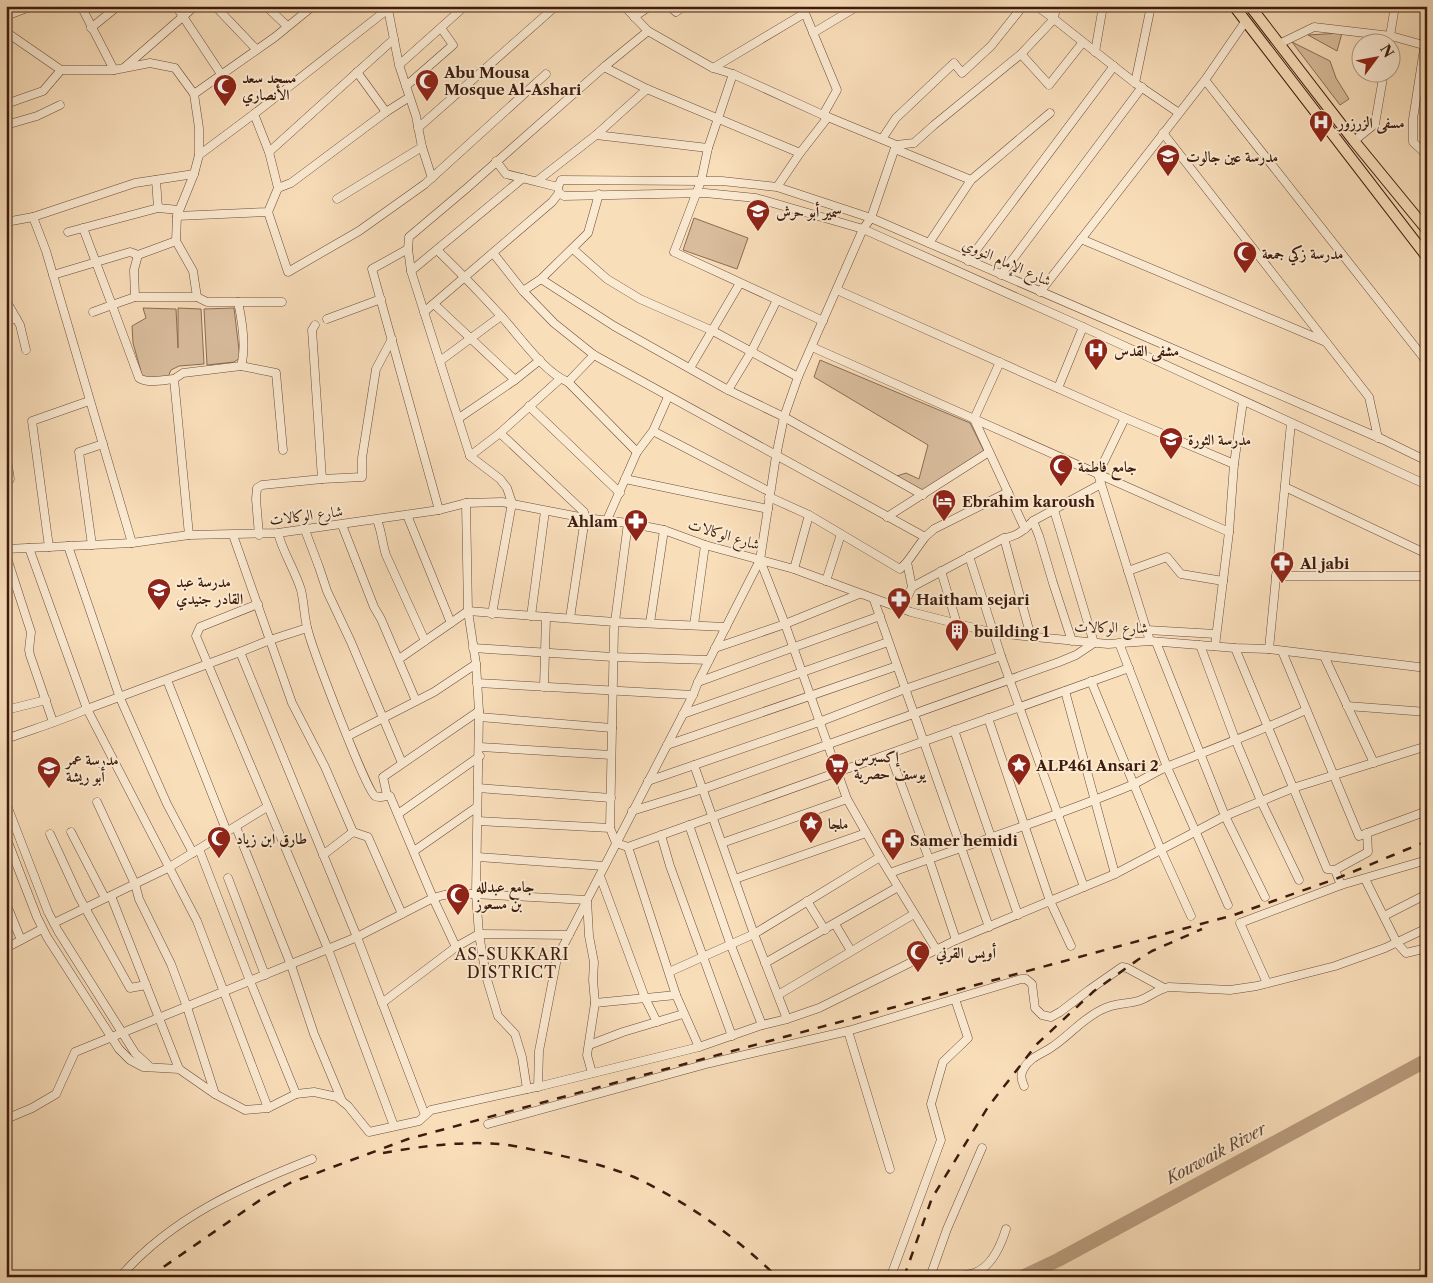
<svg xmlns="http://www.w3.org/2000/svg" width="1433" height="1283" font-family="'Libre Caslon Text',Amiri,serif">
	<rect width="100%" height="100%" fill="#f9deba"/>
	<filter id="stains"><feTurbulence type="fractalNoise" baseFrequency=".004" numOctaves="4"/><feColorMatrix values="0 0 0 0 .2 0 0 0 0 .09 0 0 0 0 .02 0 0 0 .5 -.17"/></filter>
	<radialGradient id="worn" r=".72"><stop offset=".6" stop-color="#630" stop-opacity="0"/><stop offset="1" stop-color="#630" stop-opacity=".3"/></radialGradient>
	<g fill="#d9bd9d" stroke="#8b6c55">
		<path d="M1342,33l-5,18 -29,-16z"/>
		<path d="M1292,42l38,19 6,17 13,21 -9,6z"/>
		<path d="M694,218l54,20 -11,31 -54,-19z"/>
		<path d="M143,308l33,1 2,39v-40l23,1 3,55 -25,2 -8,4 -3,7 -23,1 -3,-3 -9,-32 -1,-17 14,-8z"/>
		<path d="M234,308l6,50 -6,4 -27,3 -3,-56z"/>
		<path d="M820,360l150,63 14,28 -63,40 -24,-15 9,-3 13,6 9,-34 -114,-68z"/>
	</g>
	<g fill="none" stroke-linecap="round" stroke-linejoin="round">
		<path stroke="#b99c7f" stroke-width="14" d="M1022,1277l36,-17 369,-200"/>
		<g stroke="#6c4c38" stroke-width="9">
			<g id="minor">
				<path d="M81,6l33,64"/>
				<path d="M176,6l45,68"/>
				<path d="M215,6l41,43"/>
				<path d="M266,6l21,20"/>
				<path d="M392,6l-4,3 11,56 17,51 6,31 10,31"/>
				<path d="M624,6l24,25 65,37 20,6 90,41 73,30 18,-2 20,-18 87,-71 33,-35 -17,-13"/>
				<path d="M669,6l7,6 8,-6"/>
				<path d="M802,6l35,84 -14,25"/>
				<path d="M1056,6l-2,13 81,64 44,30"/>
				<path d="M6,16l26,-10"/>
				<path d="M634,17l16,-11"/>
				<path d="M91,28l27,-22"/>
				<path d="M1427,30l-14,89v23l14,13"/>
				<path d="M6,32l55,38h53l36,-7 25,5 19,26 5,34v27l-5,19 -17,42 -1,25 17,30 4,26 10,5h31c4,18 8,46 3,64l-58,7 -9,6 15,156"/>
				<path d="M813,33l45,-27"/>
				<path d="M1389,42l6,-36"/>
				<path d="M1279,44l35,-17 77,9 36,10"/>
				<path d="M1095,52l8,-46"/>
				<path d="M1021,54l28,31 34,-43"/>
				<path d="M399,65l66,-59"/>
				<path d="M125,67l70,-61"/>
				<path d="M604,67l43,22 153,64 28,-36"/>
				<path d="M713,68l92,-55 1,-3"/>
				<path d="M357,72l29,40"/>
				<path d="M733,74l-25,74 -7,33 -27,71 149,69"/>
				<path d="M1205,80l222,282"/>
				<path d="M1135,83l16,-77"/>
				<path d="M406,86l47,-41 -12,-17"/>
				<path d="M194,94l81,-57 38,-31"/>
				<path d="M6,104l37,-13 18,-21"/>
				<path d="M254,114l15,38 9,36"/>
				<path d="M6,125l31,-9 23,-11"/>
				<path d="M418,128l138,-122"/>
				<path d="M1163,133l206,264 9,41"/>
				<path d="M596,135l112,13"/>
				<path d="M882,139l14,-21 58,-55 8,10 29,-27 32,-40"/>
				<path d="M1354,141l21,-17 9,-52"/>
				<path d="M896,145l-25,73 -8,11 -65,148 -14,40 -8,39 -16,104 25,64 62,175 33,58 56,92"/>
				<path d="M895,149l76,31"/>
				<path d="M269,152l125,-113"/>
				<path d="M199,155l55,-41 134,-105"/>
				<path d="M496,161l10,13 52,13 1,6 5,3 141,-3 51,5 107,31 220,98 344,158"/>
				<path d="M156,180l2,28"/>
				<path d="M537,181l59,-46 51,-46"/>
				<path d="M558,187l3,-7 140,1h21l55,6 94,31 513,222 43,21"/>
				<path d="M777,187l23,-34"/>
				<path d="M337,199l85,-52"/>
				<path d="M268,212l20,60 71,-41 66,-47 121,-110"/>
				<path d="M177,216l91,-4 10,-24 13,-5 95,-71 22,-14"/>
				<path d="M33,217l13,34 86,292"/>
				<path d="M6,222l27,-5 102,-34 59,-9"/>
				<path d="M83,228l29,77 23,-8h62"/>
				<path d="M68,232l90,-24 21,2"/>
				<path d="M1081,239l245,103"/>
				<path d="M929,243l42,-63 79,-67"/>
				<path d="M408,249l-36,20 67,241"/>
				<path d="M573,249l34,30 33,20 73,32 85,46"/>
				<path d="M437,250c22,21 44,44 65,67 18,20 42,55 66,65l69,70"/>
				<path d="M493,253l30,38 31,32 40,32 331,182"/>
				<path d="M968,261l146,-195"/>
				<path d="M411,271l112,-93"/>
				<path d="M53,275l77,-23 8,3"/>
				<path d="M1001,275l141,-188"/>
				<path d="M541,279l73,47 114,64 56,27 139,78"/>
				<path d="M6,289l2,15 12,21 6,25"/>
				<path d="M837,290l288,128 109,46"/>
				<path d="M523,291l18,-12 47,-46 11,-39"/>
				<path d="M1040,292l165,-212 40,-58"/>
				<path d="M135,297l-1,-27 4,-15 38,-14"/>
				<path d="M238,302h44"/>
				<path d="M434,304l81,76 -56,38"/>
				<path d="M93,312l19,-7 27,73c9,6 25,2 35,1"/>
				<path d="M424,312l128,-110 7,-9"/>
				<path d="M327,319l54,-20"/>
				<path d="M6,322l10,-4"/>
				<path d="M812,347l417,185"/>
				<path d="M440,361l61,-45"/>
				<path d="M1000,362l-26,57 51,110"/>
				<path d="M241,366l35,7 7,77"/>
				<path d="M690,368l50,-85"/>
				<path d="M515,380l25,-20"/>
				<path d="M568,382l26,-27"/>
				<path d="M1058,388l25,-61"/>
				<path d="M728,390l23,-38 26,-52"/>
				<path d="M529,406l91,87"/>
				<path d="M1125,418l-27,56 52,167"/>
				<path d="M653,431l117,61"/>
				<path d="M500,433l84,79 1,6 -15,100"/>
				<path d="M6,453l4,26 -4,6"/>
				<path d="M470,456l30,-23 60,-54"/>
				<path d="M322,479l40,-2v-19l14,-89 16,-30"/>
				<path d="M625,479l143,30"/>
				<path d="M1285,487l142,67"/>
				<path d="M769,497l40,18 91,54 7,-7"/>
				<path d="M466,503l2,108 8,53 3,47 -3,183 3,40 7,42 12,40 17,18 7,23 5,32"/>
				<path d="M407,515l44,108"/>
				<path d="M887,517l102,-65"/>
				<path d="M377,520c5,12 5,23 9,35l39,86"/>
				<path d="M607,520l30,-68 16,-21 15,-34"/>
				<path d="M1033,521l6,15 14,47 19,58"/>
				<path d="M628,523l-14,106 -4,199 6,15 12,4 501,-179"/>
				<path d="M342,525l32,82 7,12 35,82"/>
				<path d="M305,530l14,37 8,24 24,51 51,121"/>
				<path d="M278,533c5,20 17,37 23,57 3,12 3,25 6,37 4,19 59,163 68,169 5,3 10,-1 15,0l43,102 23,49"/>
				<path d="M233,535l59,168 33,64 28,65 15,5 34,77"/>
				<path d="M259,535l-3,-36 1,-11 5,-3 60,-6 -9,-135 -1,-14 3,-5"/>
				<path d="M1004,538l27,99"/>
				<path d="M92,545l-13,-93 24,-8"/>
				<path d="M68,546l52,152 47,106 26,49"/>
				<path d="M49,547l-17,-126 57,-20"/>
				<path d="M29,548l58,161 110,212 71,187"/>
				<path d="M6,549l126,-6 57,-8 89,-2 161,-23 27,-7 36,-1 83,16 43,5 36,7 41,15 89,24 117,43 83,21 114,11 42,-3 85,7 34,1 158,19"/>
				<path d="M6,555l25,77 -2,18 1,5 23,67"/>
				<path d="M969,556l32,100 83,231"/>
				<path d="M794,569l15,-54"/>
				<path d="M941,571l16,53"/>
				<path d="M1128,571l39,-14 14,17 42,7"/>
				<path d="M1276,576h151"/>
				<path d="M826,581l15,-47"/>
				<path d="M912,587l-5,-25 18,-25 9,-8 74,-37"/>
				<path d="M874,600l115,327"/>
				<path d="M258,604l-58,23 -4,9 132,313 66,177"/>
				<path d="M902,609l10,-22 92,-49c12,-1 20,-8 29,-17l68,-37"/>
				<path d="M492,614l20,-111 -5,-15 -7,-9 -30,-23 -59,-185 -3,-22 1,-12 58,-49 137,-121 44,-36"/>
				<path d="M531,616l14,-105"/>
				<path d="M650,623l14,-93"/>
				<path d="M694,625l11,-80"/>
				<path d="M1147,630l69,4"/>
				<path d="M1156,642l69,174 40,81"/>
				<path d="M1119,643l48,124 61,138"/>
				<path d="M1200,645l35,94 26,62 38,79"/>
				<path d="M1215,646l14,-114 5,-68 9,-63"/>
				<path d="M473,648l140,9 96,3"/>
				<path d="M715,648l70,-24 74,-30"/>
				<path d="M1235,648l92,221 8,1 6,15"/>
				<path d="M1269,649l22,-226"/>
				<path d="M1282,651l77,185 68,-25"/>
				<path d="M240,652l117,285 68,178"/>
				<path d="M1324,656l50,107"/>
				<path d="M399,659l69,-48 147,11 111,5"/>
				<path d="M167,680l60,152"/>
				<path d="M1091,681l70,169 30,66"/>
				<path d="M698,682l182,-66"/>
				<path d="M477,683l216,12"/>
				<path d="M544,687l2,-70"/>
				<path d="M1065,691l50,183"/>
				<path d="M1347,706l80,6"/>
				<path d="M6,710l40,-10"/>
				<path d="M683,714l205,-72"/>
				<path d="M479,717l133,11"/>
				<path d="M988,718l62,183 21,45"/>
				<path d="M954,730l64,185"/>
				<path d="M348,736l86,-44 42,-28"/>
				<path d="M6,739c27,-10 55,-18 81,-30l153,-57 30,-12 37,-12"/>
				<path d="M667,745l230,-79"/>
				<path d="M480,747l131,8"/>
				<path d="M890,754l39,105 27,81"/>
				<path d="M694,765l60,169 33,85"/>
				<path d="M648,781l171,-59 86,-33 96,-33"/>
				<path d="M478,788l133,10"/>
				<path d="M387,795l-4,-18 96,-66"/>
				<path d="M97,802l38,82 4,15 32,65 16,43 28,87"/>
				<path d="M6,803l42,109 10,19 77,122 15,14"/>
				<path d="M632,811l71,-22 356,-127 17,-7 18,-12 -40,-133"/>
				<path d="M398,814l82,-58"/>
				<path d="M478,821l132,7"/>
				<path d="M689,825l41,118 32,82"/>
				<path d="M236,827l55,138 23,69 28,67"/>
				<path d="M71,832l34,66"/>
				<path d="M50,834l29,63 51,91 16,-3"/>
				<path d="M661,835l9,31 62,170"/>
				<path d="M6,837l31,80 10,20 72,112 11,11 13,7 36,2 36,25 30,16 23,-2 28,-14 18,-2 23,5 11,9 21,26 50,-11 12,-11 110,-24 158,-39 63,-22 25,-6 32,-11 137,-68 159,-66 110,-58 68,-28 134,-42"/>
				<path d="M722,843l125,-44"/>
				<path d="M628,847l48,148 23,52"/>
				<path d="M199,849l51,132 46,113"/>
				<path d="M414,851l63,-44"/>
				<path d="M323,855l30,-23"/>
				<path d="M478,857l126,9"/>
				<path d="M1335,870l33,-18 -1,-19"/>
				<path d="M890,873c80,-29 163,-55 242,-88 13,-6 24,-14 37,-19 46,-18 92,-35 137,-56"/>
				<path d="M600,876l45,122 12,24"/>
				<path d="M228,878l37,97"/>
				<path d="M735,879l131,-46"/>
				<path d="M1365,879l32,64 9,10 21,-5"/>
				<path d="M111,896l68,173"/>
				<path d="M807,901l18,29"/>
				<path d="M6,903l15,37"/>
				<path d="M1384,916l43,-22"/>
				<path d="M54,923l114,-55 99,-61"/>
				<path d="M835,924l16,27"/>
				<path d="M6,948l36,-19"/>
				<path d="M765,963l133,-76"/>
				<path d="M669,972l85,-38 126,-77"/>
				<path d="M1267,983l-27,-60 101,-38 86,-25"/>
				<path d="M778,995l136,-81"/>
				<path d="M382,1003l74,-56 23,-13 90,1"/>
				<path d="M595,1003l81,-8"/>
				<path d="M848,1031l42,138"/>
				<path d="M589,1045l34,-13 60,-18"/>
				<path d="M1024,1086c-3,-7 -4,-12 0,-18 6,-11 18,-14 28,-21 17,-11 30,-28 49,-37 15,-8 23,-5 37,-9 11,-3 19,-12 31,-14l61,3 27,-4 78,-20 50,-18 42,-20"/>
				<path d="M538,1087l1,-36 18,-93 136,-263 5,-13 62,-122"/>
				<path d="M6,1119l26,-11 24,-14 19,-42 253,-103 29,-12 76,-39 11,-3 11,-2 132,7 2,36 5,26 -1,18 2,23 -8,52 5,18"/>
				<path d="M488,1124l222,-61 138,-32 173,-52h5l6,5 3,24 7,7 9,2 9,-5 29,-22 33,-23 5,1 37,20"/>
				<path d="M120,1277c51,-59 121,-90 192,-118"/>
				<path d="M894,1277l-2,-4 49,-133 -10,-36 12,-42 25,-24 -13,-39"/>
				<path d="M930,1277l17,-48 35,-81"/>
				<path d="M954,1277c6,-1 14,-2 20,-4 18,-6 27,-28 32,-44"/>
			</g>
		</g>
		<g stroke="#3d1b0d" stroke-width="12">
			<g id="major">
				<path d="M1234,6l193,251"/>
				<path d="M1250,6l104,135 73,89"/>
			</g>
		</g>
		<use href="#minor" stroke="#fbead2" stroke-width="8"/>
		<use href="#major" stroke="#f9deba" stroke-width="10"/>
		<g stroke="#3d1b0d" stroke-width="2.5" stroke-dasharray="9 9" stroke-linecap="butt">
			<path d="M383,1153c39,-7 79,-12 118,-9 16,2 33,6 48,9 28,6 58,13 85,24 53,25 101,59 143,100"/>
			<path d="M149,1277l114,-79 27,-15 118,-44 826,-224 104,-37 89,-37"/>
			<path d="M904,1277l28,-79 56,-91 49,-63 57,-53 45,-32 13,-8 50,-22"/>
		</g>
	</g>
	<defs>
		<g id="mosque-pin" transform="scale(1.25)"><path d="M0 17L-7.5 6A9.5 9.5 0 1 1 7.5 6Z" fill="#8f2418" stroke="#fbead2"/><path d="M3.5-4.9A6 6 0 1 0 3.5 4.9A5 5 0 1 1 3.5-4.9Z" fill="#fff"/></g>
		<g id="hospital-pin" transform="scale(1.25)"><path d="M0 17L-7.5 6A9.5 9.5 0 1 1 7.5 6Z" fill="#8f2418" stroke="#fbead2"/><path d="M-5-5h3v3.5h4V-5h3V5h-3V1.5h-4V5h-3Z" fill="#fff"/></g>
		<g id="school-pin" transform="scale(1.25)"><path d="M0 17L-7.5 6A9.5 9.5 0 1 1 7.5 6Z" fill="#8f2418" stroke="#fbead2"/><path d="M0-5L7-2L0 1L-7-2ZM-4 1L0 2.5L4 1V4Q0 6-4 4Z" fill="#fff"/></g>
		<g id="hotel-pin" transform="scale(1.25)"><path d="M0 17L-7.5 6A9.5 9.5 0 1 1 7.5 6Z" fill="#8f2418" stroke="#fbead2"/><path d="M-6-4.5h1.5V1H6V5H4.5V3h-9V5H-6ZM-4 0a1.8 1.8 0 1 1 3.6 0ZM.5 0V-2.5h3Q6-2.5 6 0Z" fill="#fff"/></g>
		<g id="pharmacy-pin" transform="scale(1.25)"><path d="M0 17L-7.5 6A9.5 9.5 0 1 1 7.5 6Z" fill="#8f2418" stroke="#fbead2"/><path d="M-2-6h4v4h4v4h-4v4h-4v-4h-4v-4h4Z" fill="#fff"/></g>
		<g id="building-pin" transform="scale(1.25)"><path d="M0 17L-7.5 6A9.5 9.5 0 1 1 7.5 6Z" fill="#8f2418" stroke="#fbead2"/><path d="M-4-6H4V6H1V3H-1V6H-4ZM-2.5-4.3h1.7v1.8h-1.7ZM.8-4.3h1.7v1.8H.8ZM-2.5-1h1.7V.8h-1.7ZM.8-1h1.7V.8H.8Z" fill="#fff"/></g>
		<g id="supermarket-pin" transform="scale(1.25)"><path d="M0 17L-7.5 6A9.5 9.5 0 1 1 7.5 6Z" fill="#8f2418" stroke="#fbead2"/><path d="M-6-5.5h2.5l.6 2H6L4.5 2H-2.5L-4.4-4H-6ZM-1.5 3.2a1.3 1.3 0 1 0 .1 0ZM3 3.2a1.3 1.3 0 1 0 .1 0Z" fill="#fff"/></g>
		<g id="sight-pin" transform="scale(1.25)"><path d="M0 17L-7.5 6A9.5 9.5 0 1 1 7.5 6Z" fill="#8f2418" stroke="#fbead2"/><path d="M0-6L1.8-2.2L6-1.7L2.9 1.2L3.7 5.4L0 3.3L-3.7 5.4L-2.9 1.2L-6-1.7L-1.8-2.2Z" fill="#fff"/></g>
	</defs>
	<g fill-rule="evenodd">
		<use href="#mosque-pin" x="427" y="81"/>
		<use href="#mosque-pin" x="225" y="86"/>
		<use href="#hospital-pin" x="1321" y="122"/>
		<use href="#school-pin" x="1168" y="156"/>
		<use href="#school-pin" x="758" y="211"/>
		<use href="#mosque-pin" x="1245" y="253"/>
		<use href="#hospital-pin" x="1096" y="350"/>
		<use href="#school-pin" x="1171" y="439"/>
		<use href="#mosque-pin" x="1061" y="466"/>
		<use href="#hotel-pin" x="944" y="501"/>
		<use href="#pharmacy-pin" x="636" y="521"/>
		<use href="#pharmacy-pin" x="1282" y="563"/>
		<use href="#school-pin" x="159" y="590"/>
		<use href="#pharmacy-pin" x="899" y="599"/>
		<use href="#building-pin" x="957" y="631"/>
		<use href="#supermarket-pin" x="837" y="765"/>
		<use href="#sight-pin" x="1019" y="765"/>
		<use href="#school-pin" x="49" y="768"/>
		<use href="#sight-pin" x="811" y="823"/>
		<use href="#mosque-pin" x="219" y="838"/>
		<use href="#pharmacy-pin" x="893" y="840"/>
		<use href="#mosque-pin" x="458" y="895"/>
		<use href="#mosque-pin" x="918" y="952"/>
	</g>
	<g text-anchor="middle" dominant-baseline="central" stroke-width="4" stroke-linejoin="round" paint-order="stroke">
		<g font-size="15" font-weight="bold" fill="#3d1b0d" stroke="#fbead2" text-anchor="start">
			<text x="444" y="72">Abu Mousa<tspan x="444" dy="17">Mosque Al-Ashari</tspan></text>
			<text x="242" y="77">مسجد سعد<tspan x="242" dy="17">الأنصاري</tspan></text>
			<text x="1338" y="122">مسفى الزرزور</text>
			<text x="1186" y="156">مدرسة عين جالوت</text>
			<text x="776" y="211">سمير أبو حرش</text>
			<text x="1262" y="253">مدرسة زكي جمعة</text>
			<text x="1114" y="350">مشفى القدس</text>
			<text x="1188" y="439">مدرسة الثورة</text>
			<text x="1078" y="466">جامع فاطمة</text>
			<text x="962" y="501">Ebrahim karoush</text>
			<text x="618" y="521" text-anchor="end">Ahlam</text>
			<text x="1300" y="563">Al jabi</text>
			<text x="176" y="581">مدرسة عبد<tspan x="176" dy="17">القادر جنيدي</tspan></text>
			<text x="916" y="599">Haitham sejari</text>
			<text x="974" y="631">building 1</text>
			<text x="854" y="756">إكسبرس<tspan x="854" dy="17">يوسف حصرية</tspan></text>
			<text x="66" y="759">مدرسة عمر<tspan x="66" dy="17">أبو ريشة</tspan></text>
			<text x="1036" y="765">ALP461 Ansari 2</text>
			<text x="828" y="823">ملجا</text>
			<text x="236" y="838">طارق ابن زياد</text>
			<text x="910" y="840">Samer hemidi</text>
			<text x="476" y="886">جامع عبدلله<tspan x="476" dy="17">بن مسعوز</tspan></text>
			<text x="936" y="952">أويس القرني</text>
		</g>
		<g font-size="15" fill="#3d1b0d" stroke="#fbead2">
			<text transform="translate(1007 262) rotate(24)">شارع الإمام النووي</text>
			<text transform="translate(306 515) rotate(-7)">شارع الوكالات</text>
			<text transform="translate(724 534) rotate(17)">شارع الوكالات</text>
			<text transform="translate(1111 627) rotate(1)">شارع الوكالات</text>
		</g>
		<g font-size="16" letter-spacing="1" fill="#3d1b0d" stroke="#fbead2">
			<text x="512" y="954">AS-SUKKARI<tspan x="512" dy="18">DISTRICT</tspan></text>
		</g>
		<g font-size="16" font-style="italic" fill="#684835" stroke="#fbead2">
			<text transform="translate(1216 1153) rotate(-28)">Kouwaik River</text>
		</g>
	</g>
	<rect width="1433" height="1283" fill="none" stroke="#f9deba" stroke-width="25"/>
	<rect x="8" y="8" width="1418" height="1268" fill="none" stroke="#3d1b0d" stroke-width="2.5"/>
	<rect x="12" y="12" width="1408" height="1258" fill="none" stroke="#3d1b0d"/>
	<g transform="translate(1376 58) rotate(58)"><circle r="24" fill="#fbead2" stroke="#af9783"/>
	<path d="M0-4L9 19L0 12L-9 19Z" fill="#8f2418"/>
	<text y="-8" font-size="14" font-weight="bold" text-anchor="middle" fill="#3d1b0d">N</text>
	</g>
	<rect width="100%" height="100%" filter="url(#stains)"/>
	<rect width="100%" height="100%" fill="url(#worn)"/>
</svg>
